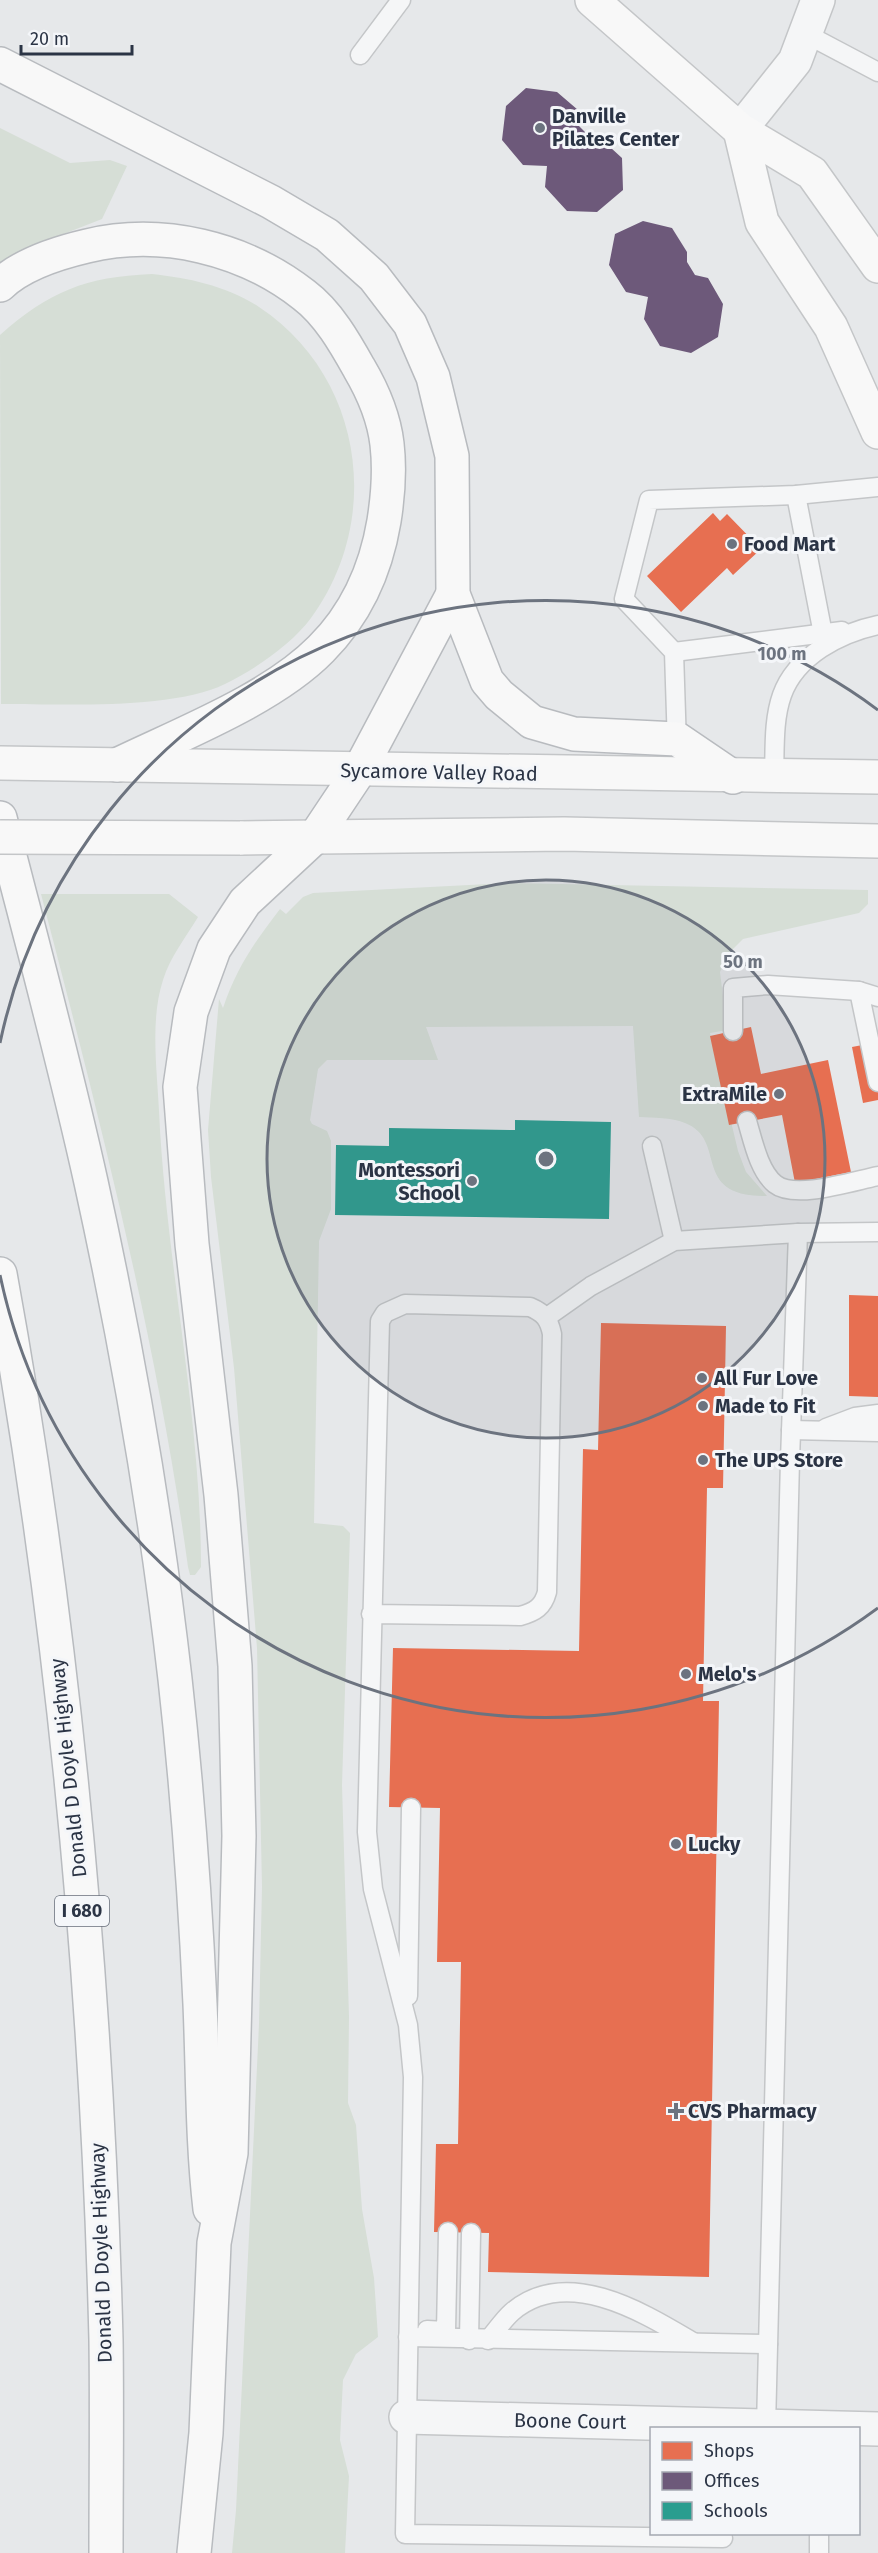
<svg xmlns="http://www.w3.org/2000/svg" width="878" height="2553" font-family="'Fira Sans',sans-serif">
	<rect width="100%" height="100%" fill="#e6e8ea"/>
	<g fill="#d6ded6">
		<path d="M0,128l70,35 40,-3 17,6 -25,53 -82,32 -20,13z"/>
		<path d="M152,274c37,4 75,12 107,33 104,69 125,211 52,311 -19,26 -57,52 -86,66 -53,26 -164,20 -224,20l-1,-369c50,-44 85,-58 152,-61z"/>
		<path d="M508,883l360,7v14l-9,9 -116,26 -14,14 -9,19 7,58 -17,3 28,118 8,21 21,24c-78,1 -38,-56 -82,-73 -14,-6 -31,-5 -46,-6l-6,-91 -207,1 12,33h-111l-9,9 -8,51 2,4 15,7 4,10v68l-12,32 -5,282 29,3 7,7 -8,252 7,232 -1,86 8,22 6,84 12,69 4,59 -22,17 -13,26 -3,60 9,36 -4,77h-113l4,-43 23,-486 3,-137 -5,-239 -23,-280 -23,-191 -3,-47 11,-131 4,9c14,-41 31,-65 57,-99l6,5 17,-17 10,-4z"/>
		<path d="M41,894h128l29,23c-12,20 -28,40 -35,63 -13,40 -6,89 -4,131 7,152 42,303 42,456l-6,8h-5l-2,-8c-31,-227 -89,-451 -147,-673z"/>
	</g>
	<g fill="#e76f51">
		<path d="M713,513l7,8 7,-7 34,35 -28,26 -6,-7 -46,44 -34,-36z"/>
		<path d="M751,1027l10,47 67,-14 23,112 -56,11 -13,-68 -53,10 -19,-89z"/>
		<path d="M878,1042v58l-15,3 -11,-56z"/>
		<path d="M849,1295l29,1v101l-29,-1z"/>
		<path d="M601,1323l125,3 -3,162h-16l-4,213h16l-10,576 -221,-5 1,-39 -55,-1 2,-88h22l3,-182h-24l3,-154 -51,-1 4,-159 186,3 4,-202 15,1z"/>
	</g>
	<g fill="#6d597a">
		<path d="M526,88l31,4 21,18v15l10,10 11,2 23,21 1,32 -26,22 -30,-1 -22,-24 2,-21 -24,-1 -21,-25 4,-34z"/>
		<path d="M643,221l29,7 15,24v10l8,13 13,3 15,26 -5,33 -27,16 -31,-7 -16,-27 4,-22 -22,-5 -17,-27 6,-31z"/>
	</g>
	<path fill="#2a9d8f" d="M515,1120l96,2 -2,97 -274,-4 1,-70 53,1v-18l126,2z"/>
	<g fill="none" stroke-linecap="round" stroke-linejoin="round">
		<g stroke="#c4c6c8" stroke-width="21">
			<g id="service">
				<path d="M806,34l72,38"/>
				<path d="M360,55l41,-55"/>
				<path d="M796,495l27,139"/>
				<path d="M674,652l168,-21"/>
				<path d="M677,746l-3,-94 -50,-53 25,-99 147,-5 82,-8"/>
				<path d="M774,777c1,-27 -1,-57 8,-82 14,-39 58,-62 96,-70"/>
				<path d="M878,997l-19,-6 19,91"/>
				<path d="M733,1031v-43l35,-3 91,6"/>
				<path d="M747,1121c6,20 12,50 28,63 20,16 78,-3 103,-8"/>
				<path d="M652,1146l22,95"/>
				<path d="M547,1317l44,-31 83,-45 124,-8 80,-1"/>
				<path d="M826,1428l29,-11 23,-3"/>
				<path d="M791,1430l87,2"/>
				<path d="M371,1614l149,2c15,-4 23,-9 27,-24l5,-258c-3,-15 -8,-21 -22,-27l-125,-3 -20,9 -5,8 -13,511 6,57 35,136 5,52 -8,457 318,4"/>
				<path d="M408,1996l3,-188"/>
				<path d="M427,2330l19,1 2,-99"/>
				<path d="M408,2337l360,7"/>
				<path d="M469,2340l2,-107"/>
				<path d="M488,2340c8,-9 15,-20 24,-28 55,-47 132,1 181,30"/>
				<path d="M766,2427l24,-967 8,-227"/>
				<path d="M819,2553v-19"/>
			</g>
		</g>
		<g stroke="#c4c6c8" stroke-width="36">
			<g id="minor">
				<path d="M740,130l55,-69 23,-61"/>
				<path d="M406,2417l472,12"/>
			</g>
		</g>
		<g stroke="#c4c6c8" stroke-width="36">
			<g id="secondary">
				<path d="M592,0l148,130 72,43 66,93"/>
				<path d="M740,130l22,92 69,105 47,105"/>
				<path d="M0,763l878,14"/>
				<path d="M240,838l324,-4 314,7"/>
			</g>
		</g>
		<g stroke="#b8bbbf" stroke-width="36">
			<g id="motorway">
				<path d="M0,64l271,138 56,33 47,42 36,47 23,53 19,79 1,138 34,87 12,14 33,27 42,12 103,5 56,38"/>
				<path d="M0,285c22,-21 57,-32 87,-39 75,-18 157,2 217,49 24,18 41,48 55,73 13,22 25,50 28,76 3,26 1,52 -3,77 -8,48 -28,93 -63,128 -49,50 -140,85 -204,116"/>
				<path d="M0,818c31,121 64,242 91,364 36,164 65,330 84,497 12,108 20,216 25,325 3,68 2,136 10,205"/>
				<path d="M0,1274c64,352 97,709 106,1066 1,71 0,142 0,213"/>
				<path d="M194,2553l12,-120 8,-190 17,-90 8,-317 -4,-170 -14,-171 -29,-251 -12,-157 11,-75 23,-63 31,-47 70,-65 44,-66 94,-177"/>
			</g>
		</g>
		<use href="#service" stroke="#f5f6f7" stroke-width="18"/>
		<use href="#minor" stroke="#f5f6f7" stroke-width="33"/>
		<use href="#secondary" stroke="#f8f8f8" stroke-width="33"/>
		<use href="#motorway" stroke="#f8f8f8" stroke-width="33"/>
		<g stroke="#c4c6c8" stroke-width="36" stroke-linecap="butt">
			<path id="secondary-bridge" d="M0,837l240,1"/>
		</g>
		<use href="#secondary-bridge" stroke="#f8f8f8" stroke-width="33"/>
	</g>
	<circle cx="546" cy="1159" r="279" fill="#6c737f" fill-opacity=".12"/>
	<g fill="none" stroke="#6c737f" stroke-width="3">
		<circle cx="546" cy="1159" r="279"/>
		<path d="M878 1608A558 558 0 0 1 0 1275M0 1043A558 558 0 0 1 878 710"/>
	</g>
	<g fill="#6c737f" stroke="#f4f6f9" stroke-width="2">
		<circle cx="540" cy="128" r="6"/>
		<circle cx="732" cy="544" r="6"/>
		<circle cx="779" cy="1094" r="6"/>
		<circle cx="472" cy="1181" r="6"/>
		<circle cx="702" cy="1378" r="6"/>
		<circle cx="703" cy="1406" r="6"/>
		<circle cx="703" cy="1460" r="6"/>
		<circle cx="686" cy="1674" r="6"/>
		<circle cx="676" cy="1844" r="6"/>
		<path d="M673 2102h6v6h6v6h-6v6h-6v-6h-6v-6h6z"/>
	</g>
	<g text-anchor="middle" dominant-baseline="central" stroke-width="6" stroke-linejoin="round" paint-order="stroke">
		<rect fill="#f4f6f9" stroke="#676e7b" stroke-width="1.5" x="55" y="1896" width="54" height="30" rx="4.5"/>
		<g font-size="18" font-weight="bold" fill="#2b3445">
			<text x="82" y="1911">I 680</text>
		</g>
		<g font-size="20" font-weight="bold" fill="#2b3445" stroke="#f4f6f9" text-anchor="start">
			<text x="552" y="116">Danville<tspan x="552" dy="23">Pilates Center</tspan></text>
			<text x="744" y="544">Food Mart</text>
			<text x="767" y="1094" text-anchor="end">ExtraMile</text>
			<text x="460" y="1170" text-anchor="end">Montessori<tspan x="460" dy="23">School</tspan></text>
			<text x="714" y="1378">All Fur Love</text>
			<text x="715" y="1406">Made to Fit</text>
			<text x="715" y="1460">The UPS Store</text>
			<text x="698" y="1674">Melo's</text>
			<text x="688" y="1844">Lucky</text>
			<text x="688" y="2111">CVS Pharmacy</text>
		</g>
		<g font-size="20" fill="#2b3445" stroke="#f4f6f9">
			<text transform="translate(439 772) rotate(1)">Sycamore Valley Road</text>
			<text transform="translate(68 1768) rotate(-96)">Donald D Doyle Highway</text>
			<text transform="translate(101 2253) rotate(-92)">Donald D Doyle Highway</text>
			<text transform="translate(570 2421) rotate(1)">Boone Court</text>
		</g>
	</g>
	<circle cx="546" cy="1159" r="9" fill="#6c737f" stroke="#f4f6f9" stroke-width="3"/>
	<g font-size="18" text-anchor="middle" font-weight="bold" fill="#6c737f" stroke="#f4f6f9" stroke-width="6" stroke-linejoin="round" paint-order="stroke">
		<text x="782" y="660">100 m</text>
		<text x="743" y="968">50 m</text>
	</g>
	<rect x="650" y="2427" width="210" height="108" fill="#f4f6f9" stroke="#a4a8b1" stroke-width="1.5"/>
	<rect x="662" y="2442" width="30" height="18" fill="#e76f51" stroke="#a4a8b1" stroke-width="1.5"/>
	<text x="704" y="2457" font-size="18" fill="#2b3445">Shops</text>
	<rect x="662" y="2472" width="30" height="18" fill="#6d597a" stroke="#a4a8b1" stroke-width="1.5"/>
	<text x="704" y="2487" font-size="18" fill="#2b3445">Offices</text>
	<rect x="662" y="2502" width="30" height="18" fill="#2a9d8f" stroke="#a4a8b1" stroke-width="1.5"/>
	<text x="704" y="2517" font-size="18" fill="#2b3445">Schools</text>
	<path d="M21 45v9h111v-9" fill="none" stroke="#2b3445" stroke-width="3"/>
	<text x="30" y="45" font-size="18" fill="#2b3445" stroke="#f4f6f9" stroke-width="4.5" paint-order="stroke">20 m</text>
</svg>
